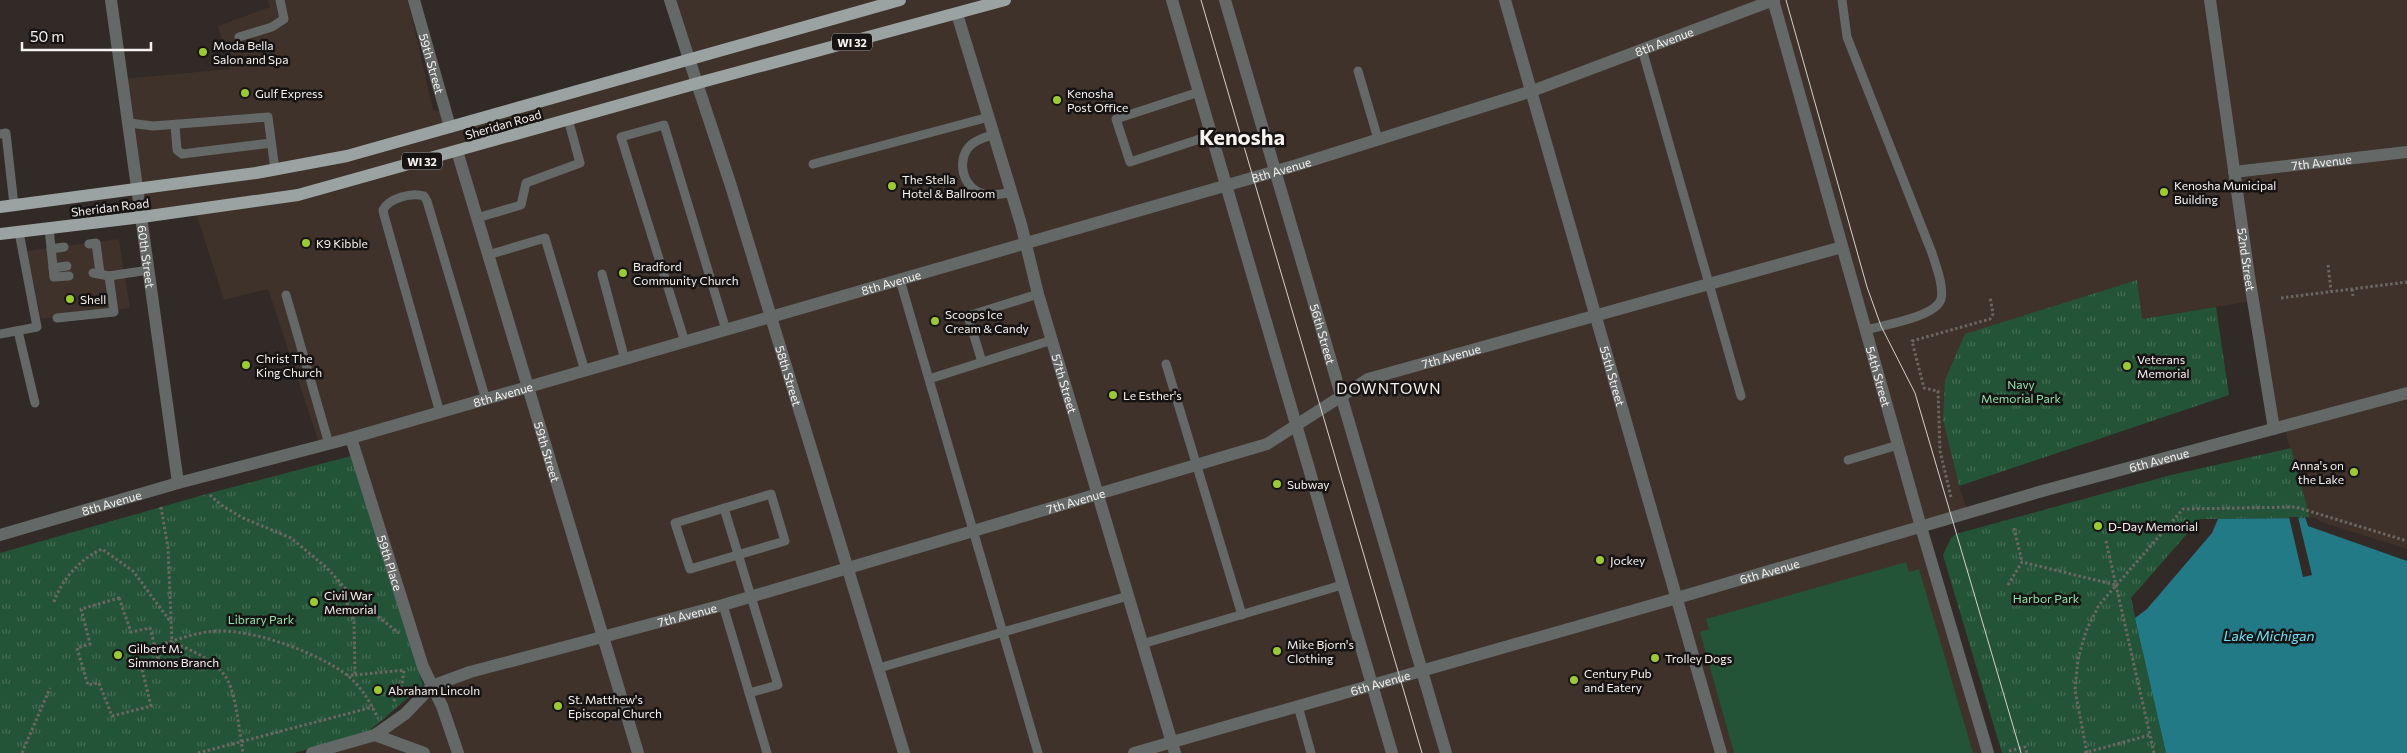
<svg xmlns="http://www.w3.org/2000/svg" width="2407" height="753" font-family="Commissioner,sans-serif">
	<defs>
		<pattern id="park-tufts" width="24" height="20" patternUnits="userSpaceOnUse" patternTransform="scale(1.25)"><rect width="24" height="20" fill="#245437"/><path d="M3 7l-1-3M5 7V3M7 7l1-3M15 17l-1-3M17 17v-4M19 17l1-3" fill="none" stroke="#456d54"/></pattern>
	</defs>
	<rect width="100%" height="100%" fill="#312a27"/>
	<g fill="#3e322a">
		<path d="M268,0h140l25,110 13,3 4,13 238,-67 -18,-59h1737v552l-84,-26 -13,-8 -26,-91 -10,2 -21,-128 -112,18 -4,-39 -194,140 16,66 9,26 -46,14 66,227h-1676l63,-18 57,-49 -80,-248 -32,8 -52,-157 -44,11 -29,-90 -53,7 -20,-138 108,-10 -12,-43 52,-19z"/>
		<path d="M119,239l11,69 -89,11 -14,-68z"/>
	</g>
	<path fill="#245437" d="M1906,562l3,10 10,-3 54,184h-239l-34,-121 9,-3 -3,-10z"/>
	<g fill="url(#park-tufts)">
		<path d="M2137,280l5,39 74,-12 13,88 -270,91 -16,-66 2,-40 20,-46z"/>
		<path d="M2291,448l19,70 -106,1 -73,82 35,152h-164l-59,-198 8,-17 5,-4 215,-59z"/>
		<path d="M351,456l72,229 -55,47 -74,21h-294v-200l214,-61z"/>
	</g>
	<path fill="#217a86" d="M2310,518l13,8 84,26v201h-241l-35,-152 73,-82z"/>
	<g fill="#312a27">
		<path d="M2289,517h9l14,58 -9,2z"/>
		<path d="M2305,517l10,1 9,5 83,26v12l-99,-35z"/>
		<path d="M2200,519h18l-6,14 -65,76 -12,9 -4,-20z"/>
	</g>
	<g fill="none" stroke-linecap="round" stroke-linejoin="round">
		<g stroke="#6d6764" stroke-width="3" stroke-dasharray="2.5 2.5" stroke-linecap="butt">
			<path d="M2328,265l3,26"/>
			<path d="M2352,289l1,7"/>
			<path d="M2281,298l126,-16"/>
			<path d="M210,495l11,10 22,13 48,20 36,30 27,30 45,35"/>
			<path d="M1951,497l-11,-46 -2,-60 -14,-3 -12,-47 78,-22 3,-5 -3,-17"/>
			<path d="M161,507l7,41 4,94c19,8 46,19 56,39 8,15 12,54 15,72"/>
			<path d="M2014,528l8,34"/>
			<path d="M2106,541l48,212"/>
			<path d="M340,584l14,38 1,53h-8"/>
			<path d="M2008,585l14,-23 94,23"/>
			<path d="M119,598l12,34 19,-4 9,34 -17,7 9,37 -39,10 -13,-33 -11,2 -11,-37 13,-4 -9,-35z"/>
			<path d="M54,602c8,-23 26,-43 48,-53l31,22 37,50"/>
			<path d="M146,649c23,-6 48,-17 71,-18 38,-1 99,21 130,44 14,11 23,27 31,43"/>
			<path d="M355,675l49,-5 -2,14 -9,19"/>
			<path d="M2009,751l16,-4 2,6"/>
			<path d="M22,753l28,-65"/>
			<path d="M198,753l175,-46"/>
			<path d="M2084,753l66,-18"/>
			<path d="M2087,753l-12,-63 3,-31 8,-28 13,-26 84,-96 113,-2 111,34"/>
		</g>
		<g stroke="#646867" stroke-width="9">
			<path d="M1842,0l5,37 85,216c4,13 12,33 9,46 -5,18 -58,26 -75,31"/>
			<path d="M239,37l33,-10 12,-8 -4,-19"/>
			<path d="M1642,49l99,347"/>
			<path d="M1358,71l20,68"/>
			<path d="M1199,92l-83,27 14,43 82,-27"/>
			<path d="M129,123l24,3 115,-9 7,53"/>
			<path d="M175,125l2,25 5,4 89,-11"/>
			<path d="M0,134l6,-1 8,72"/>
			<path d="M994,134c-7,3 -16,5 -22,10 -17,14 -10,45 12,50 9,2 19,0 28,-2"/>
			<path d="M813,164l176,-47"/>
			<path d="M477,218l44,-13 5,-22 54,-20 -12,-44"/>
			<path d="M49,228l5,49 15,-1"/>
			<path d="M89,244l7,-1 4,30"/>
			<path d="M51,249l13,-2"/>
			<path d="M488,255l57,-17 40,133"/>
			<path d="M53,268l14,-2"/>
			<path d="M93,273l16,3 40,-6"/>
			<path d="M602,274l23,86"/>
			<path d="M900,280l138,473"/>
			<path d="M286,295l43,149"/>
			<path d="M57,318l57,-6 -5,-36"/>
			<path d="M18,331l17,72"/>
			<path d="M0,334l37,-7 -18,-95"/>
			<path d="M685,342l-64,-205 43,-12 62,205"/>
			<path d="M982,362l-14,-46 70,-22"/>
			<path d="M1166,364l76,251"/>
			<path d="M929,379l123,-39"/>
			<path d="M440,413l-56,-198 -1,-5c6,-12 29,-18 41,-14l3,5 59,199"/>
			<path d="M1848,460l50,-15"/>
			<path d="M771,494l14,47 -95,28 -15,-46z"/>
			<path d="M724,508l54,177 -29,8"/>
			<path d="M723,605l44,148"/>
			<path d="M1142,644l200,-59"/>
			<path d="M879,668l249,-72"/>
			<path d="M1298,706l13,47"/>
		</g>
		<g stroke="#646867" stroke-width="12">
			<path id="s1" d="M414,0l36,127"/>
			<path d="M670,0l19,59"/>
			<path id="s2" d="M1505,0l216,753"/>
			<path id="s3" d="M957,14l64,210 17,70 137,459"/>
			<path id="s4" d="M457,151l181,602"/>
			<path id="s5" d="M2234,172l173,-20"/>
			<path id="s6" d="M351,438l946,-273 235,-74 242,-91"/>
			<path id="s7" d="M432,686l38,-14 253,-67 544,-161 101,-65 474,-132"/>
		</g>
		<g stroke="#646867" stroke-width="12">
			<path id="s8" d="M111,0l67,483"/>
			<path d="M1172,0l220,753"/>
			<path id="s9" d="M1225,0l221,753"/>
			<path id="s10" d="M1773,0l148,527 67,226"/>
			<path id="s11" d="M2210,0l39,276 25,153"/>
			<path id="s12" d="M689,59l42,127 173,567"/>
			<path id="s13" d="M0,535l178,-52 173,-45 72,229 19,39 16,47"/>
			<path d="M375,735l49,18"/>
			<path d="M312,753l63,-18 30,-21 27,-28"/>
			<path id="s14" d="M1134,753l543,-155 369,-108 361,-97"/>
		</g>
		<g stroke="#9aa3a1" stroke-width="12">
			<path d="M0,207l256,-34 91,-17 553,-156"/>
			<path d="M0,234l142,-17 156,-22 400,-112 307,-83"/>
		</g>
		<g stroke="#d5d0ce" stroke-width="1">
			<path d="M1201,0l221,753"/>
			<path d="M1786,0l81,287 14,39 34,67 106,360"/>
		</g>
	</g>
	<g fill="#9cca31" stroke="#161312" stroke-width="2">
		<circle cx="203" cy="52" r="5"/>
		<circle cx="245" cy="93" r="5"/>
		<circle cx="1057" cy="100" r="5"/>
		<circle cx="892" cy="186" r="5"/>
		<circle cx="2164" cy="192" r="5"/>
		<circle cx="306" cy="243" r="5"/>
		<circle cx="623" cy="273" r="5"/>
		<circle cx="70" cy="299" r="5"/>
		<circle cx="935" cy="321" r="5"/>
		<circle cx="246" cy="365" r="5"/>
		<circle cx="2127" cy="366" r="5"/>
		<circle cx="1113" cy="395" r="5"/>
		<circle cx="2354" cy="472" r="5"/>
		<circle cx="1277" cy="484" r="5"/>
		<circle cx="2098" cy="526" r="5"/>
		<circle cx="1600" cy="560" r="5"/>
		<circle cx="314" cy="602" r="5"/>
		<circle cx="1277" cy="651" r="5"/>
		<circle cx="118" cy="655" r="5"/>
		<circle cx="1655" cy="658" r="5"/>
		<circle cx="1574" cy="680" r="5"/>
		<circle cx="378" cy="690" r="5"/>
		<circle cx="558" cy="706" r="5"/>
	</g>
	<g text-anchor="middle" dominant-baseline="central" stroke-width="5" stroke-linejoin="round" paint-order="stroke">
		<g fill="#161312" stroke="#b4b0ae" stroke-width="1">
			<rect x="832" y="33.5" width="40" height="17" rx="4"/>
			<rect x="402" y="152.5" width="40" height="17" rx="4"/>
		</g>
		<g font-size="11" font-weight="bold" fill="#f7f3f1">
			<text x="852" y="42">WI 32</text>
			<text x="422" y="161">WI 32</text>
		</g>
		<g font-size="12" fill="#f7f3f1" stroke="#161312">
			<text stroke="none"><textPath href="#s6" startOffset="1372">8th Avenue</textPath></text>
			<text stroke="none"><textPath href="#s1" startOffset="66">59th Street</textPath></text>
			<text transform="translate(503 124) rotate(-16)">Sheridan Road</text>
			<text stroke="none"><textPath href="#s5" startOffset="88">7th Avenue</textPath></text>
			<text stroke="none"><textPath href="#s6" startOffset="968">8th Avenue</textPath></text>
			<text transform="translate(110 207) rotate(-7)">Sheridan Road</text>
			<text stroke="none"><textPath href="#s8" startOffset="259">60th Street</textPath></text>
			<text stroke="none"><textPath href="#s11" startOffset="262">52nd Street</textPath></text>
			<text stroke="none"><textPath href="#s6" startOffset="562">8th Avenue</textPath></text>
			<text stroke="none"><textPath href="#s9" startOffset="348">56th Street</textPath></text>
			<text stroke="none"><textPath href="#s7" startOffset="1076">7th Avenue</textPath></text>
			<text stroke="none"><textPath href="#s12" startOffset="332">58th Street</textPath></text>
			<text stroke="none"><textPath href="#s2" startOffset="391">55th Street</textPath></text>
			<text stroke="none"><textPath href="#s10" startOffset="391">54th Street</textPath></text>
			<text stroke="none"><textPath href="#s3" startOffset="385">57th Street</textPath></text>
			<text stroke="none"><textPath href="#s6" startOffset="158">8th Avenue</textPath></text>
			<text stroke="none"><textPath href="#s4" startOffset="314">59th Street</textPath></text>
			<text stroke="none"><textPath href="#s14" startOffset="1066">6th Avenue</textPath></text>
			<text stroke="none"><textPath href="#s7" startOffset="670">7th Avenue</textPath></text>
			<text stroke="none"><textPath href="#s13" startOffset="116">8th Avenue</textPath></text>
			<text stroke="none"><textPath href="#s13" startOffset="495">59th Place</textPath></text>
			<text stroke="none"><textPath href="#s14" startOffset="661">6th Avenue</textPath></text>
			<text stroke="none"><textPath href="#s7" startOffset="265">7th Avenue</textPath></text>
			<text stroke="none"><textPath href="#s14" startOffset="256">6th Avenue</textPath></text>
		</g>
		<g font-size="12" fill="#f7f3f1" stroke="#161312" text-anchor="start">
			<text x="213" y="45">Moda Bella<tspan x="213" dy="14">Salon and Spa</tspan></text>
			<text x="255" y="93">Gulf Express</text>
			<text x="1067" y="93">Kenosha<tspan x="1067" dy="14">Post Office</tspan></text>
			<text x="902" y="179">The Stella<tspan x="902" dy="14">Hotel &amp; Ballroom</tspan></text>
			<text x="2174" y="185">Kenosha Municipal<tspan x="2174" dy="14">Building</tspan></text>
			<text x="316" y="243">K9 Kibble</text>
			<text x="633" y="266">Bradford<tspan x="633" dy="14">Community Church</tspan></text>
			<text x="80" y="299">Shell</text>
			<text x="945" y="314">Scoops Ice<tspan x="945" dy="14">Cream &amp; Candy</tspan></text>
			<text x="256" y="358">Christ The<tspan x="256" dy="14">King Church</tspan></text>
			<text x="2137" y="359">Veterans<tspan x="2137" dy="14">Memorial</tspan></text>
			<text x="1123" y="395">Le Esther's</text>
			<text x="2344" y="465" text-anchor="end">Anna's on<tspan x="2344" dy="14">the Lake</tspan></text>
			<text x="1287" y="484">Subway</text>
			<text x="2108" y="526">D-Day Memorial</text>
			<text x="1610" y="560">Jockey</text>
			<text x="324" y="595">Civil War<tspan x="324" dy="14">Memorial</tspan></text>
			<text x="1287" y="644">Mike Bjorn's<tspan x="1287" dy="14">Clothing</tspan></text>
			<text x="128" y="648">Gilbert M.<tspan x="128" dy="14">Simmons Branch</tspan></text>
			<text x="1665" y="658">Trolley Dogs</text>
			<text x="1584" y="673">Century Pub<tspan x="1584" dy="14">and Eatery</tspan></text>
			<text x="388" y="690">Abraham Lincoln</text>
			<text x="568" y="699">St. Matthew's<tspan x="568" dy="14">Episcopal Church</tspan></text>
		</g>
		<g font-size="12" fill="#8fe3ad" stroke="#161312">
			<text x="2021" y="384">Navy<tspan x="2021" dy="14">Memorial Park</tspan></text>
			<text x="2046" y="598">Harbor Park</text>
			<text x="261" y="619">Library Park</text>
		</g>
		<g font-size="14" font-style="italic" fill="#6be5f7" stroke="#161312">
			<text x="2269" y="635">Lake Michigan</text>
		</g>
		<g font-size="15" letter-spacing="1" fill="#f7f3f1" stroke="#161312">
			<text x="1389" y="388">DOWNTOWN</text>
		</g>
		<g font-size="22" font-weight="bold" fill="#f7f3f1" stroke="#161312">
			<text x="1242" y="136">Kenosha</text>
		</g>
	</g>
	<path d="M22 42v8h129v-8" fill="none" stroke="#f7f3f1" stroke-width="2.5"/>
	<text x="30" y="42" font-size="15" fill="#f7f3f1" stroke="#161312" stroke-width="4" paint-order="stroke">50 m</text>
</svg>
